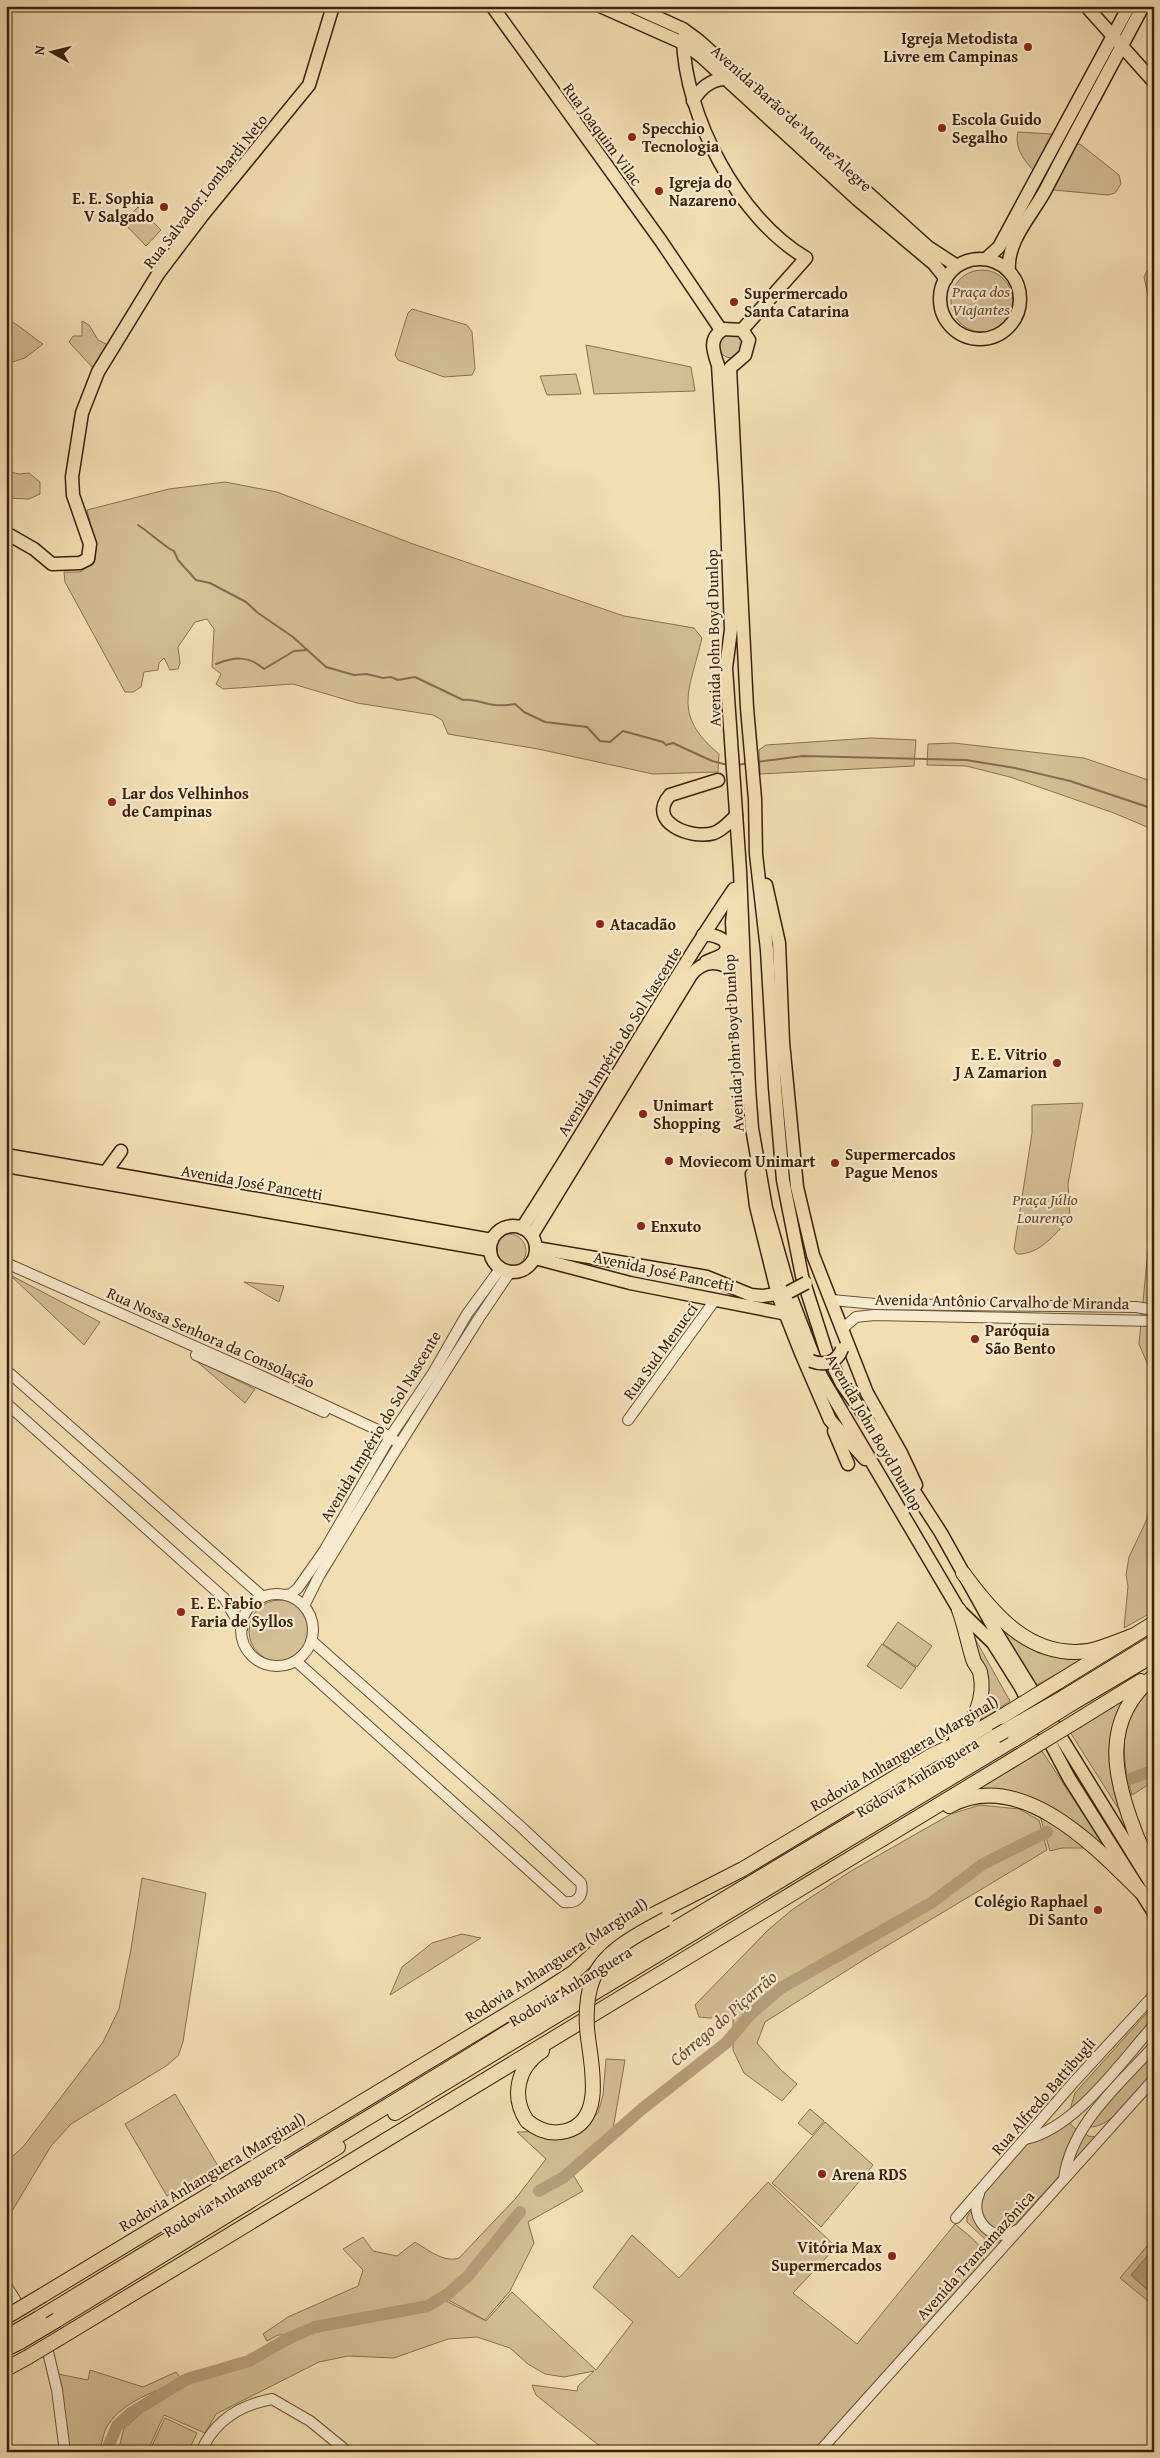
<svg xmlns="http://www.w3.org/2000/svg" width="1160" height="2458" font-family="'Gentium Book Plus',serif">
	<rect width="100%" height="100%" fill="#f2deb3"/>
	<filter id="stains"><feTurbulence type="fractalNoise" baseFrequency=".004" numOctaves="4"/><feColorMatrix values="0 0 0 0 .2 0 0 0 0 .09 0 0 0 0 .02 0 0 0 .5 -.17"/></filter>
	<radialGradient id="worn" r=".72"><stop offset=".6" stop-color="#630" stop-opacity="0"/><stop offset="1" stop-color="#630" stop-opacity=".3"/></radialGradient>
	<g fill="#d3be96" stroke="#887050">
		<path d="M1018,132l34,2 3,4 -18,36c-12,-12 -23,-25 -19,-42z"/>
		<path d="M1080,144l39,31 2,9 -6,9 -7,2 -54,-5 -2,-2 22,-43z"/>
		<path d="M138,207l23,23 -15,16 -23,-24z"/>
		<circle cx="982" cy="301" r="31"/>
		<path d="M1147,271l7,2v49l-10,-45z"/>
		<path d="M412,309l55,16 5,7 3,37 -3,6 -28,2 -46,-17 -3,-5 13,-42z"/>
		<path d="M7,320c8,1 26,18 36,24l-18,14 -19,6z"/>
		<path d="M82,321l7,4 9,15 12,6 -10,18 -8,3 -23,-25 4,-6h9z"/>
		<circle cx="731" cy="346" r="12"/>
		<path d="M586,345l105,22 4,24 -101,3z"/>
		<path d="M576,374l5,20 -34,1 -7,-19z"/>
		<path d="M6,471l13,3 10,-1 11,9v12l-11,5 -23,-1z"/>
		<path d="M225,482l52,10 136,52 211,72 70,12 8,10c-12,52 -31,76 17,116l-1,18 -65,2 -115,-25 -90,-15 -6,-14 -9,-5 -76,-12 -64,-19 -70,5 -7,-5 5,-10 -9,-7 2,-38 -7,-10 -12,3 -17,25 2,16 -2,6 -8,1 -6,-12 -5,5 -1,7 -14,2 -3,15 -8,5h-8l-60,-110 -1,-10h16l15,-12 1,-13 -9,-37 82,-21z"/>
		<path d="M871,738l45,2 -2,26 -154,8 -1,-24 7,-5z"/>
		<path d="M954,743l130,15 70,24v48l-40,-17 -104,-36 -44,-11 -39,-1 1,-21z"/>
		<path d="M1083,1103l-15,81 2,34c-14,15 -30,37 -53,36l-3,-5 18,-116v-28z"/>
		<circle cx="509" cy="1251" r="17"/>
		<path d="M1154,1235v144l-15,-35 9,-95z"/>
		<path d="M10,1275l90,47 -16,23z"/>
		<path d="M244,1282l40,4 -5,16z"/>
		<path d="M194,1359l61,30 -10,14z"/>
		<path d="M1154,1482v129l-30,17 4,-42 -2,-11 3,-18 18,-38z"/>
		<circle cx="280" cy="1631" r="31"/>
		<path d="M898,1622l34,24 -15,21 -34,-23z"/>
		<path d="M998,1626c29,27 51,30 89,31l-52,29z"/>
		<path d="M974,1637l36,64 -38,26 6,-12z"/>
		<path d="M882,1644l34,24 -15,21 -34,-23z"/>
		<path d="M1154,1686v95l-22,14c-9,-29 -13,-65 4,-93 4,-6 12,-11 18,-16z"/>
		<path d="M1129,1696l-12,19 6,101 -53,-84z"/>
		<path d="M1042,1751l70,107 -50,-38 -93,-28z"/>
		<path d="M980,1805l39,4 20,11 8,30 -182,109 -100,63 -8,21 23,26 17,15 -15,17 -38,-28 -11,-23v-31l-5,-4 -18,3 -11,-1 -4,-12 73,-75 25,-21 58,-38 100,-57z"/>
		<path d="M1040,1816l49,32h-27l-12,3z"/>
		<path d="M142,1878l64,15 -23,149 -5,14 -12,10 -95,58 -20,22 -45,75v-59l17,-15 80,-105 16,-33 12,-60z"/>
		<path d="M462,1934l19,4 -91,57 12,-28 30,-24z"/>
		<path d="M1154,2005v18l-82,90 -1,-7 4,-13z"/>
		<path d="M1154,2049v22c-15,17 -45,63 -69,55z"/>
		<path d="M606,2059l19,1 -12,69 -44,39 14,23 -55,31 6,21 -24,48 -25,29 -44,-24 -21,9 -90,14 -44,16h-8l-11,6 -4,-7 25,-17 70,-31 5,-16 -20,-21 20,-12 10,14 24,5 18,-14c13,8 29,21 44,16l57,-60 30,-39 -29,-27 61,-1 20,-18 5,-18z"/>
		<path d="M175,2094l43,72 -51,30 -42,-72z"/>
		<path d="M810,2109l14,12 -12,14 -14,-12z"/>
		<path d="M1067,2121l11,10 -17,43 -52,57 -21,-3 -11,-26 50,-62z"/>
		<path d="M825,2122l48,43 -52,62 -49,-44z"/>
		<path d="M1083,2130l5,6 8,1 -29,32z"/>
		<path d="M768,2182l68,65 -43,46 64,51 98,-120c11,10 32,22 28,38l-169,190h-207l-71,-57 -4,-10 45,6 1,-5 16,-15 -30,6 -19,-3 -17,-10 -18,-16 -33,-11 -29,2 -54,19 -46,-2 -29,6 -103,52 -11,19 -41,-18 -17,37h-29l6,-24 30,-26 39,-21 63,-19 60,-32 54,-12 61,-10 15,-7 40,20 26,-29 84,78 37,-48 -40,-35 39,-52 47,43z"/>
		<path d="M973,2208l3,11 30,18 -7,6 -12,-2 -20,-19v-5z"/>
		<path d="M1154,2238v68l-34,-28z"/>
		<path d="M90,2370l53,17 33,-15 6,8c-25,11 -59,21 -74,45 -5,7 -6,19 -9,27h-30l-11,-78 30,6z"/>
		<path d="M165,2418l32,15 -9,19h-39z"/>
	</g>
	<path fill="#b49e7a" stroke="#846c4d" d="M1154,2248v44l-2,2 -21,-19z"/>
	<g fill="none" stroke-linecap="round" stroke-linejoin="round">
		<g stroke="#846c4d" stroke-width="2">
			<path d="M138,525c10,6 28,23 36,26l4,9 18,20 14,3 36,19 12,11 35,24 33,30 28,8 13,-1 16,4 8,-1 7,3 17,-3 48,23c9,-2 22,4 32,5 7,1 14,0 20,-1l9,8 21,10 42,5 13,14 10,1 13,-11 40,11 3,3 7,-2 39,18 16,4"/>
			<path d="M216,664c19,-7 32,-9 48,5l30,-18 13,-1"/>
			<path d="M757,762l46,-6 163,4 49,8 55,13 84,28"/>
			<path d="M738,765l10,-2"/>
		</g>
		<g stroke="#b49e7a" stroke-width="12">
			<path d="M1130,1779l24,-9"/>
			<path d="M539,2191l25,-14 78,-68 84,-66 24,-28 31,-27 150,-85 52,-39 64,-32"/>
			<path d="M106,2452l11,-26 14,-13 56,-34 62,-18 38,-22 28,-12 113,-21 21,-13 19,-17 52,-64"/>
		</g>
		<g stroke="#6a5134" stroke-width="12">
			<g id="minor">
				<path d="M6,1263l260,115 114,53 20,13"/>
				<path d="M832,1300l43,4 261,3 18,3"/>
				<path d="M842,1329l14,-12 18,-2 280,6"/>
				<path d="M196,1355l128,57"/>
				<path d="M6,1370l257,227"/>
				<path d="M6,1403l218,195 18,31"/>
				<path d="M628,1420l87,-120"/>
				<circle cx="277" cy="1630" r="36"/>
				<path d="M286,1595l5,-1 7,-6 26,-37 66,-114 43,-64 34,-59 33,-45"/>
				<path d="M304,1606l15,-30 77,-126 83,-132 31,-46"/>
				<path d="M296,1661l268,241c13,2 20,-6 17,-19l-62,-58 -207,-184"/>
				<path d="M1025,2139c50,-10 96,-77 129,-114"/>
				<path d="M1064,2179c7,-55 55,-94 90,-133"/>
				<path d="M979,2194c-11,24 14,52 38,36"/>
				<path d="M956,2218l117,-135 81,-88"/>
				<path d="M6,2285l10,16"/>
				<path d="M48,2352l9,38 8,62"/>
				<path d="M201,2452c13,-31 39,-47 71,-53l38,22 38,31"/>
				<path d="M819,2452l335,-373"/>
			</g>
		</g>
		<g stroke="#3c220a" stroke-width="15">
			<g id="major">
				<path d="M492,6l169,235 60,89"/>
				<path d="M600,6l83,37 19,14 156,143 76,64 12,15"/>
				<path d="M632,6l51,23 15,11 230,207 29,19"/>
				<path d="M1086,6l68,76"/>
				<path d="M683,39c2,77 55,179 123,219l-64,72"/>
				<path d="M693,101c7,-12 16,-21 31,-22"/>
				<circle cx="980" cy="299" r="40"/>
				<path d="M986,259l13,-12 130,-241"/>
				<path d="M1009,271c-3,-30 24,-57 37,-82 32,-62 65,-122 97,-183"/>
				<path d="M6,533l28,16 18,15 28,-1 8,-4 2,-15 -17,-49 -1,-18 10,-64 16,-41 60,-98 44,-58 107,-131 24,-79"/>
				<path d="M718,780l-48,15c-24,27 21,45 44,38 9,-3 15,-11 22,-17"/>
				<path d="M766,885l13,58 4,99 14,145 16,68 54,138 34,60 15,32"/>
				<path d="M736,890l-4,32 10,175"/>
				<path d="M703,935c7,-1 30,3 22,17 -3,5 -14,7 -19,10"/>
				<path d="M6,1155l486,85"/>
				<path d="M6,1166l484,84"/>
				<path d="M105,1173l16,-22"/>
				<path d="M752,1174l4,32 22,89 23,58 29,67 35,39"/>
				<circle cx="513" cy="1249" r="23"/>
				<path d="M522,1228c73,-112 137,-229 212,-339"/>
				<path d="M532,1235l159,-260c12,-15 30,-16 43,-2"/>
				<path d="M536,1248l171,29 44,18 11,1 23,-3"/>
				<path d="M535,1258l95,25 157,31"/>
				<path d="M834,1431l14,33"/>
				<path d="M1154,1888l-155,-251 -58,-104 -71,-110 -28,-39 -15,-30 -25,-78 -19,-96 -8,-93 -8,-137 -11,-96 -1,-55 -8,-91 -17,-340 15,-13 4,-15 -7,-10 -18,-1c-16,9 -11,22 -6,36l8,125 5,140 -5,38 14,203 9,217 3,40 14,80 26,92 29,76 138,234 34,33 27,43 49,92 85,135"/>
			</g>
		</g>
		<g stroke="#3c220a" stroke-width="16">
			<g id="highway">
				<path d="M963,1573c30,41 67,86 125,78 15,-3 30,-10 44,-15"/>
				<path d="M1058,1682l96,-59"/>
				<path d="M1064,1697l90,-55"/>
				<path d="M1071,1704l83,-49"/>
				<path d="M1078,1720l63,-39"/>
				<path d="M956,1738c19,-14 30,-42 24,-66 -1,-4 -6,-8 -7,-13 -5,-16 -8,-33 -14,-49"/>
				<path d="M949,1806c71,-39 146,40 192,86"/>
				<path d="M1150,1868c-3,-12 -11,-24 -15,-36 -22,-56 -34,-113 19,-156"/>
				<path d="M395,2113l620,-374"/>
				<path d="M527,2121c-16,-24 -10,-54 15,-70"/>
				<path d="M43,2295l494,-299 37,-24 25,-23 40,-27 104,-53 189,-114 18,-8 51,-30"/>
				<path d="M39,2318l409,-249 193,-120 355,-213"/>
				<path d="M57,2320l281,-173"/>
				<path d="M68,2333l956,-580"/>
				<path d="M6,2349l14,-7"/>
				<path d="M6,2369l22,-12"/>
			</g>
		</g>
		<use href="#minor" stroke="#f7eace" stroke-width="10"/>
		<use href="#major" stroke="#f2deb3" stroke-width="12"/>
		<use href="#highway" stroke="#f2deb3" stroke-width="14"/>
		<g stroke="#3c220a" stroke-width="15" stroke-linecap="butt">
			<g id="major-bridge">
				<path d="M789,1292l17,-9"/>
				<path d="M811,1361c13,5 26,2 31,-12"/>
			</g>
		</g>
		<g stroke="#3c220a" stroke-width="16" stroke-linecap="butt">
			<g id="highway-bridge">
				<path d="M1001,1717l57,-35"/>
				<path d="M996,1736l68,-39"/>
				<path d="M1015,1739l56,-35"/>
				<path d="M1024,1753l54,-33"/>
				<path d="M527,2121c12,10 24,14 39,10 42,-11 23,-74 21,-103 -1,-17 0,-34 6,-49 11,-29 48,-46 73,-60"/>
				<path d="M6,2317l37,-22"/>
				<path d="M15,2332l24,-14"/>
				<path d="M20,2342l37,-22"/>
				<path d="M28,2357l40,-24"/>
			</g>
		</g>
		<use href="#major-bridge" stroke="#f2deb3" stroke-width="12"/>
		<use href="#highway-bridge" stroke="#f2deb3" stroke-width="14"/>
	</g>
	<g fill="#8f2418" stroke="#f7eace" stroke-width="2">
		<circle cx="1028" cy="47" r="5"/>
		<circle cx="942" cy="128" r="5"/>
		<circle cx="632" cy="137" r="5"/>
		<circle cx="659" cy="191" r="5"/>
		<circle cx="164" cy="207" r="5"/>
		<circle cx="734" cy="302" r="5"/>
		<circle cx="112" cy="802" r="5"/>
		<circle cx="600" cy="924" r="5"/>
		<circle cx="1057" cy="1063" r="5"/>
		<circle cx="643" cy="1114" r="5"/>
		<circle cx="669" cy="1161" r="5"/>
		<circle cx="835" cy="1163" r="5"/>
		<circle cx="641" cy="1226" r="5"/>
		<circle cx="975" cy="1339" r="5"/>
		<circle cx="181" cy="1612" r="5"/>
		<circle cx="1098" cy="1910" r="5"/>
		<circle cx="822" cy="2174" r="5"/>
		<circle cx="892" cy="2256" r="5"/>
	</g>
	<g text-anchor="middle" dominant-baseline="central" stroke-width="4.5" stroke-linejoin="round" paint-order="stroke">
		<g font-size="16" font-weight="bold" fill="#3c220a" stroke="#f7eace" text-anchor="start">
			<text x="1018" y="38" text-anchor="end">Igreja Metodista<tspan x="1018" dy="18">Livre em Campinas</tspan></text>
			<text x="952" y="119">Escola Guido<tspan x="952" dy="18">Segalho</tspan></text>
			<text x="642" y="128">Specchio<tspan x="642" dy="18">Tecnologia</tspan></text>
			<text x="669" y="182">Igreja do<tspan x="669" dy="18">Nazareno</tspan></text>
			<text x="154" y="198" text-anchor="end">E. E. Sophia<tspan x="154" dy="18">V Salgado</tspan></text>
			<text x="744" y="293">Supermercado<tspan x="744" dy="18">Santa Catarina</tspan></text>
			<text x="122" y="793">Lar dos Velhinhos<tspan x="122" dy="18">de Campinas</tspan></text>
			<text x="610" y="924">Atacadão</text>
			<text x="1047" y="1054" text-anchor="end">E. E. Vitrio<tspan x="1047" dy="18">J A Zamarion</tspan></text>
			<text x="653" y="1105">Unimart<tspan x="653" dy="18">Shopping</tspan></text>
			<text x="845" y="1154">Supermercados<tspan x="845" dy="18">Pague Menos</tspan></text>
			<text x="679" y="1161">Moviecom Unimart</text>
			<text x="651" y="1226">Enxuto</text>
			<text x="985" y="1330">Paróquia<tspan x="985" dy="18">São Bento</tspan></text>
			<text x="191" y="1603">E. E. Fabio<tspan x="191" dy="18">Faria de Syllos</tspan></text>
			<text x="1088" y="1901" text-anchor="end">Colégio Raphael<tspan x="1088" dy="18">Di Santo</tspan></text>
			<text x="832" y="2174">Arena RDS</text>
			<text x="882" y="2247" text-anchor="end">Vitória Max<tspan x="882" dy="18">Supermercados</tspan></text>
		</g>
		<g font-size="16" fill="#3c220a" stroke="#f7eace">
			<text transform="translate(792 118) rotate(42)">Avenida Barão de Monte Alegre</text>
			<text transform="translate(603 134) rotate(54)">Rua Joaquim Vilac</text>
			<text transform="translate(205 191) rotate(-52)">Rua Salvador Lombardi Neto</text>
			<text transform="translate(713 638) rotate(-91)">Avenida John Boyd Dunlop</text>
			<text transform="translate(619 1041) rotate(-58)">Avenida Império do Sol Nascente</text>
			<text transform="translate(733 1043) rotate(-93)">Avenida John Boyd Dunlop</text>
			<text transform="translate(252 1182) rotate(10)">Avenida José Pancetti</text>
			<text transform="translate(664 1271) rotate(12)">Avenida José Pancetti</text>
			<text transform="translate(1002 1301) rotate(1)">Avenida Antônio Carvalho de Miranda</text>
			<text transform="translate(211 1337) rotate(24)">Rua Nossa Senhora da Consolação</text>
			<text transform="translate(660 1351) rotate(-54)">Rua Sud Menucci</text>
			<text transform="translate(380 1426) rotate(-59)">Avenida Império do Sol Nascente</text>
			<text transform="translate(875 1432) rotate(60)">Avenida John Boyd Dunlop</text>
			<text transform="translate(904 1753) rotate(-30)">Rodovia Anhanguera (Marginal)</text>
			<text transform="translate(917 1777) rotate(-31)">Rodovia Anhanguera</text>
			<text transform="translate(556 1960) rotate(-33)">Rodovia Anhanguera (Marginal)</text>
			<text transform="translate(570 1986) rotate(-31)">Rodovia Anhanguera</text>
			<text transform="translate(1043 2096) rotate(-49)">Rua Alfredo Battibugli</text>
			<text transform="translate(212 2172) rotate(-31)">Rodovia Anhanguera (Marginal)</text>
			<text transform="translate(224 2196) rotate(-32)">Rodovia Anhanguera</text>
			<text transform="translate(975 2255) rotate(-48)">Avenida Transamazônica</text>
		</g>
		<g font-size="16" font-style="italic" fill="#62492d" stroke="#f7eace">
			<text x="981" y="291">Praça dos<tspan x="981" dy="18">Viajantes</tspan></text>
			<text x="1045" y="1199">Praça Júlio<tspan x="1045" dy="18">Lourenço</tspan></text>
		</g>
		<g font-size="18" font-style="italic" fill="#664d31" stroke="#f7eace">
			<text transform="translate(723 2018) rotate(-41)">Córrego do Piçarrão</text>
		</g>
	</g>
	<rect width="1160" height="2458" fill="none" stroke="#f2deb3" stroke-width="25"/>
	<rect x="8" y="8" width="1145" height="2443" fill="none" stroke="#3c220a" stroke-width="2.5"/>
	<rect x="12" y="12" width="1135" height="2433" fill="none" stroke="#3c220a"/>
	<g transform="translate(52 52) rotate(278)" stroke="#f7eace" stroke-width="4" paint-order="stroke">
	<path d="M0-4L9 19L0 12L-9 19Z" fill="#3c220a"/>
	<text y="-8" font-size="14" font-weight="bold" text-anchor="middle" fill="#3c220a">N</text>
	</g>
	<rect width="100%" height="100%" filter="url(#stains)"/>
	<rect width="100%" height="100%" fill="url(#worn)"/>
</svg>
